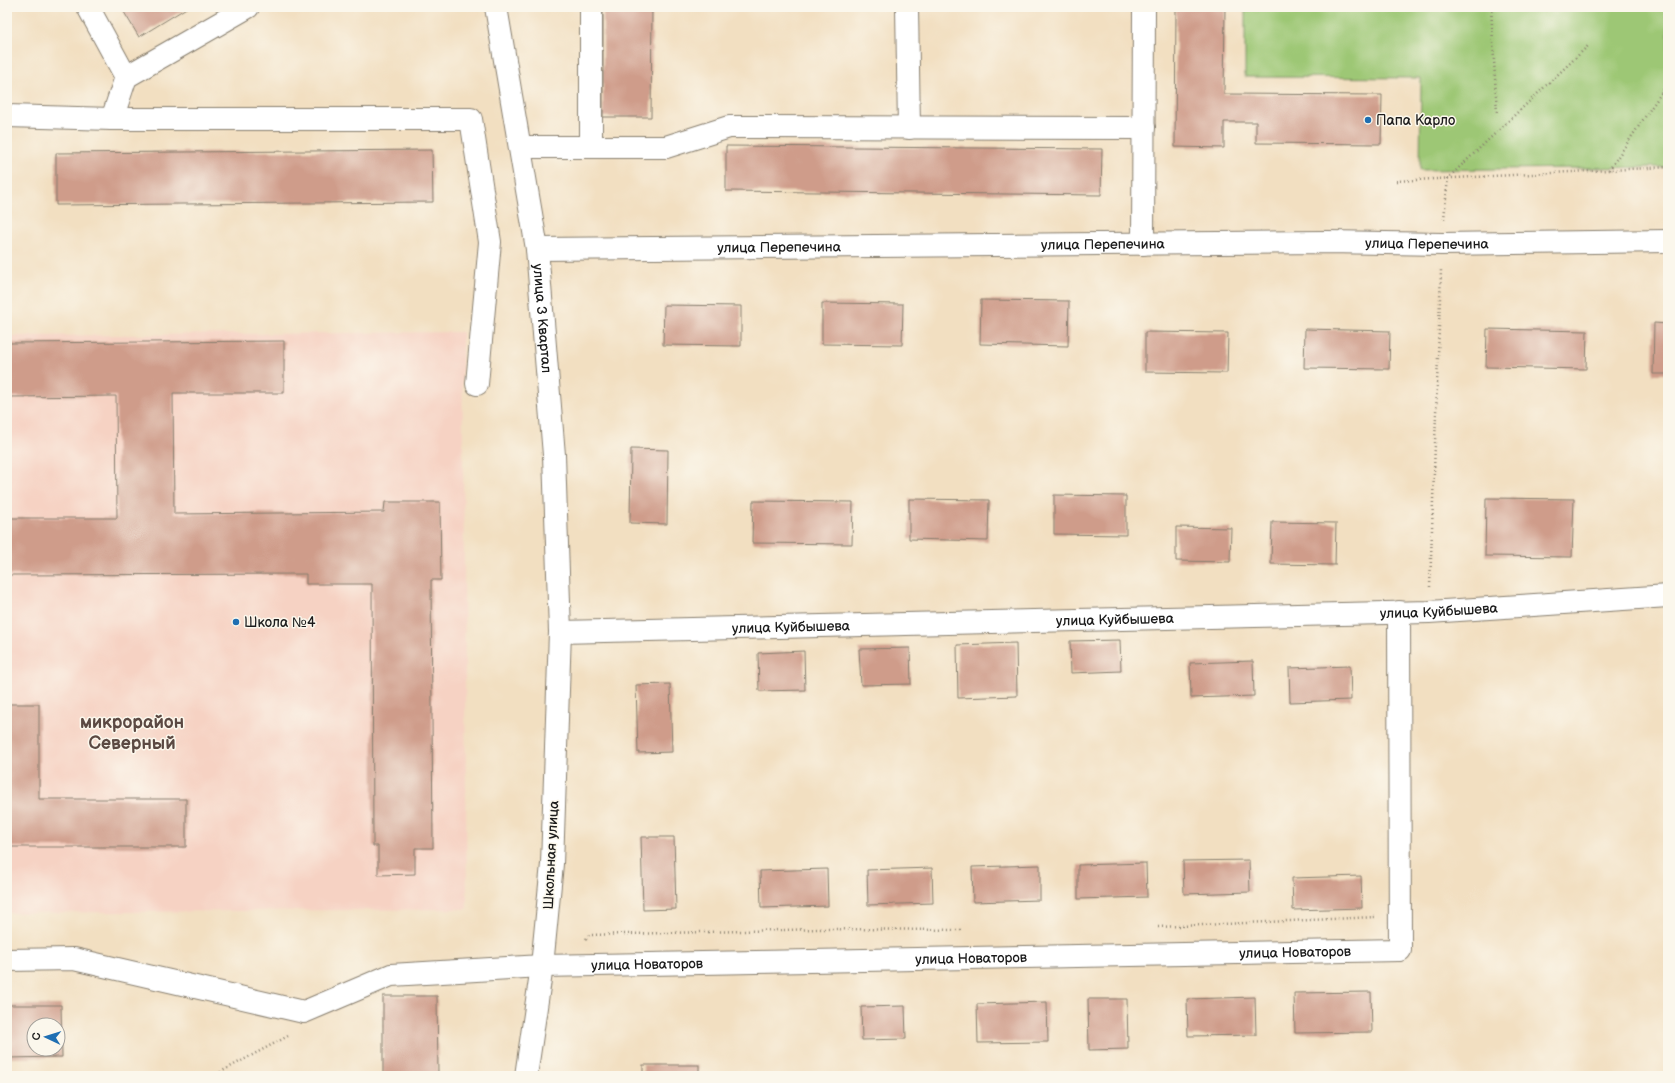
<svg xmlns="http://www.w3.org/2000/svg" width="1675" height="1083" font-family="'Balsamiq Sans',sans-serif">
	<rect width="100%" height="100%" fill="#fbf7ec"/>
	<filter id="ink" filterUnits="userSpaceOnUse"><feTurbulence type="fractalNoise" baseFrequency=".025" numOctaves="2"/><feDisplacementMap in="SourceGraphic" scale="8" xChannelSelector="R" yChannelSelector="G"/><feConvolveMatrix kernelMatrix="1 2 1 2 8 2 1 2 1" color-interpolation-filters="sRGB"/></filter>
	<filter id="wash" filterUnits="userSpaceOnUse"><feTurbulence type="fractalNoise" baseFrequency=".012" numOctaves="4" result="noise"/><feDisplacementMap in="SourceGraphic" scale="16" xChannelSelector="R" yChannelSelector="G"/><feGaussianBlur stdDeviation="0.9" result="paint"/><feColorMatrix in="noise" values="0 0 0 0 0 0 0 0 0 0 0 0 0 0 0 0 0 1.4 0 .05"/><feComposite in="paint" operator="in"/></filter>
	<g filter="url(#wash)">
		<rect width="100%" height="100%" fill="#f2dfc1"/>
		<path fill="#f6d2c3" d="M462,332l5,577 -460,4v-577z"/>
		<path fill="#9dc774" stroke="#5c7248" d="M1245,7h423v160l-248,3 1,-92 -176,-1z"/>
		<g id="blocks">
			<g fill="#cf9c8a" fill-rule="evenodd">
				<path d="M121,7h67l-49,30z"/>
				<path d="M603,7h49l-1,110h-48z"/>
				<path d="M1176,7h49l-1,87 158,1 -1,49 -125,-1v-21h-32v26l-49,-1z"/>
				<path d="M726,146l376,3 -1,46 -375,-4z"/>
				<path d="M432,150l1,52 -377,3v-52z"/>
				<path d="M981,300l88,1 -1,45 -88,-2z"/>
				<path d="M822,303l81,1 -1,41 -80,-1z"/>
				<path d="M664,305l77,1v40l-78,-1z"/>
				<path d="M1654,323l14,1v50h-15z"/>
				<path d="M1305,329l85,2 -1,38 -85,-1z"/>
				<path d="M1487,329l100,2 -1,38 -100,-2z"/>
				<path d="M1145,332l83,1 -1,40 -82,-1z"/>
				<path d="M284,341v52h-111l1,121 210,-2 1,-10h55l1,78h-10l2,268h-18v26l-37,1v-29h-5l-1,-262h-66v-10l-299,1v-57h110l-1,-122 -109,1v-54z"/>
				<path d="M631,449l37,1 -1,74 -37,-1z"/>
				<path d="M1054,495l72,1v39l-72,-1z"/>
				<path d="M1486,498l88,1 -2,58 -87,-1z"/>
				<path d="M909,499l80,1 -1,41 -79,-2z"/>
				<path d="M753,501l100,1 -1,42 -100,-1z"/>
				<path d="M1272,522l64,1 -1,42 -64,-1z"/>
				<path d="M1176,527l55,1 -1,34 -54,-1z"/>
				<path d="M1120,640l1,31 -50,2 -1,-32z"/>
				<path d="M1016,643l1,53 -59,2 -1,-53z"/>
				<path d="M910,648l1,36 -50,1 -2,-36z"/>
				<path d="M804,651l1,39 -46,1 -1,-38z"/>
				<path d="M1253,661l1,35 -63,2 -1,-35z"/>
				<path d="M1350,666l1,34 -61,2 -1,-34z"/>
				<path d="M670,684l2,68 -34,1 -2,-68z"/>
				<path d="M7,704h32v95h147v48h-179z"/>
				<path d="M641,837h33l2,72 -33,1z"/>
				<path d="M1249,860l1,32 -66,2 -1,-33z"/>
				<path d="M1146,863l1,34 -69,2v-34z"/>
				<path d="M1040,865v35l-67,2 -1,-35z"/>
				<path d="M932,868l1,35 -65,2 -1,-35z"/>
				<path d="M827,869l1,37 -67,2 -1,-37z"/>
				<path d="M1361,876l1,32 -69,2 -1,-32z"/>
				<path d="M1371,992l1,40 -77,1 -1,-40z"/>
				<path d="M383,996h54l1,78 -55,1z"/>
				<path d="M1255,997l1,38 -68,1 -1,-37z"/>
				<path d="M1088,999h39l1,50 -39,1z"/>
				<path d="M1047,1002l1,40 -70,1 -1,-39z"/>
				<path d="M7,1005h54l1,52 -55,1zM34,1025h24v24h-24z"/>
				<path d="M905,1006l1,33 -44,1 -1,-33z"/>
				<rect x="643" y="1065" width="56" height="11"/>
			</g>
		</g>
	</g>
	<g filter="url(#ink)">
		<use href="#blocks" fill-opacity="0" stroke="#877e6e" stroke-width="1"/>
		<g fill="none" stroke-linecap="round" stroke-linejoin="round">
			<g stroke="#877e6e" stroke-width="24">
				<g id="minor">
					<path d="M88,7l38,70 -14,42"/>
					<path id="s1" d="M496,7l41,242 17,206 6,177 -8,232 -10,102 -16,110"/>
					<path d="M591,7v140"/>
					<path d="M907,7l2,121"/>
					<path d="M126,77l122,-70"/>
					<path d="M7,116l105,3h359l19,123 -13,142"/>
					<path d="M520,147h146l63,-20 415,1"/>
					<path d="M1143,244l1,-237"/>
					<path id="s2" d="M537,249l791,-7 114,2 226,-3"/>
					<path id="s3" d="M560,632l869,-20 239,-16"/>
					<path id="s4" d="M7,960l67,-1 230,53 87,-37 151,-9 858,-16 -1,-338"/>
				</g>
			</g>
			<g stroke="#877e6e" stroke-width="2.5" stroke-dasharray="1 3" stroke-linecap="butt">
				<path d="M1491,7l6,106"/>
				<path d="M1609,170l59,-87"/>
				<path d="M1396,181l272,-14"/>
				<path d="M1444,219l4,-41 140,-132"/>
				<path d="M1430,587l11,-317"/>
				<path d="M1158,927l217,-10"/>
				<path d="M586,939l3,-4 231,-6 143,1"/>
				<path d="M213,1076l77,-41"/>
			</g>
			<use href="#minor" stroke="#fff" stroke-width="22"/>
		</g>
	</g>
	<g fill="#1f6fb2" stroke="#fbf7ec" stroke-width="1.5">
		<circle cx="1368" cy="120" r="4"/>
		<circle cx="236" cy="622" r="4"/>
	</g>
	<g text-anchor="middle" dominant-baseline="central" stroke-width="3" stroke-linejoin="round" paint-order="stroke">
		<g font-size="14" fill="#1c1c1c" stroke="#fbf7ec" text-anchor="start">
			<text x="1376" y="120">Папа Карло</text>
			<text x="244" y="622">Школа №4</text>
		</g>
		<g font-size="14" fill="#1c1c1c" stroke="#fbf7ec">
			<text stroke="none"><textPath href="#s2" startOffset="890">улица Перепечина</textPath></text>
			<text stroke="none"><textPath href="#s2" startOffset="566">улица Перепечина</textPath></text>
			<text stroke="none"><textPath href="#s2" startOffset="242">улица Перепечина</textPath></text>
			<text stroke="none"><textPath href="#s1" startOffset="315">улица 3 Квартал</textPath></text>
			<text stroke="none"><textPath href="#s3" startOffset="879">улица Куйбышева</textPath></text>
			<text stroke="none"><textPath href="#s3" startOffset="555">улица Куйбышева</textPath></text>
			<text stroke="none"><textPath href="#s3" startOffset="231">улица Куйбышева</textPath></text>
			<text transform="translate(551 855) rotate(-87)">Школьная улица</text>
			<text stroke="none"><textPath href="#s4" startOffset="1302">улица Новаторов</textPath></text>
			<text stroke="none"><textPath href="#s4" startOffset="978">улица Новаторов</textPath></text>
			<text stroke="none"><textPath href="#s4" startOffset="654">улица Новаторов</textPath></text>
		</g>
		<g font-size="18" font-weight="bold" fill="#5b4942" stroke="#fbf7ec">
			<text x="132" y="722">микрорайон<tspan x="132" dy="21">Северный</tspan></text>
		</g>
	</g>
	<rect width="1675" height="1083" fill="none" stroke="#fbf7ec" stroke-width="24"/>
	<g transform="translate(46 1037) rotate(274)"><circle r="19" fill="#fbf7ec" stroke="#a29f99"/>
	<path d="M0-3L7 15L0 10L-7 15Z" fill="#1f6fb2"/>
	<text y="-6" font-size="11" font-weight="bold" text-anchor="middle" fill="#1c1c1c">С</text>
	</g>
</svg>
